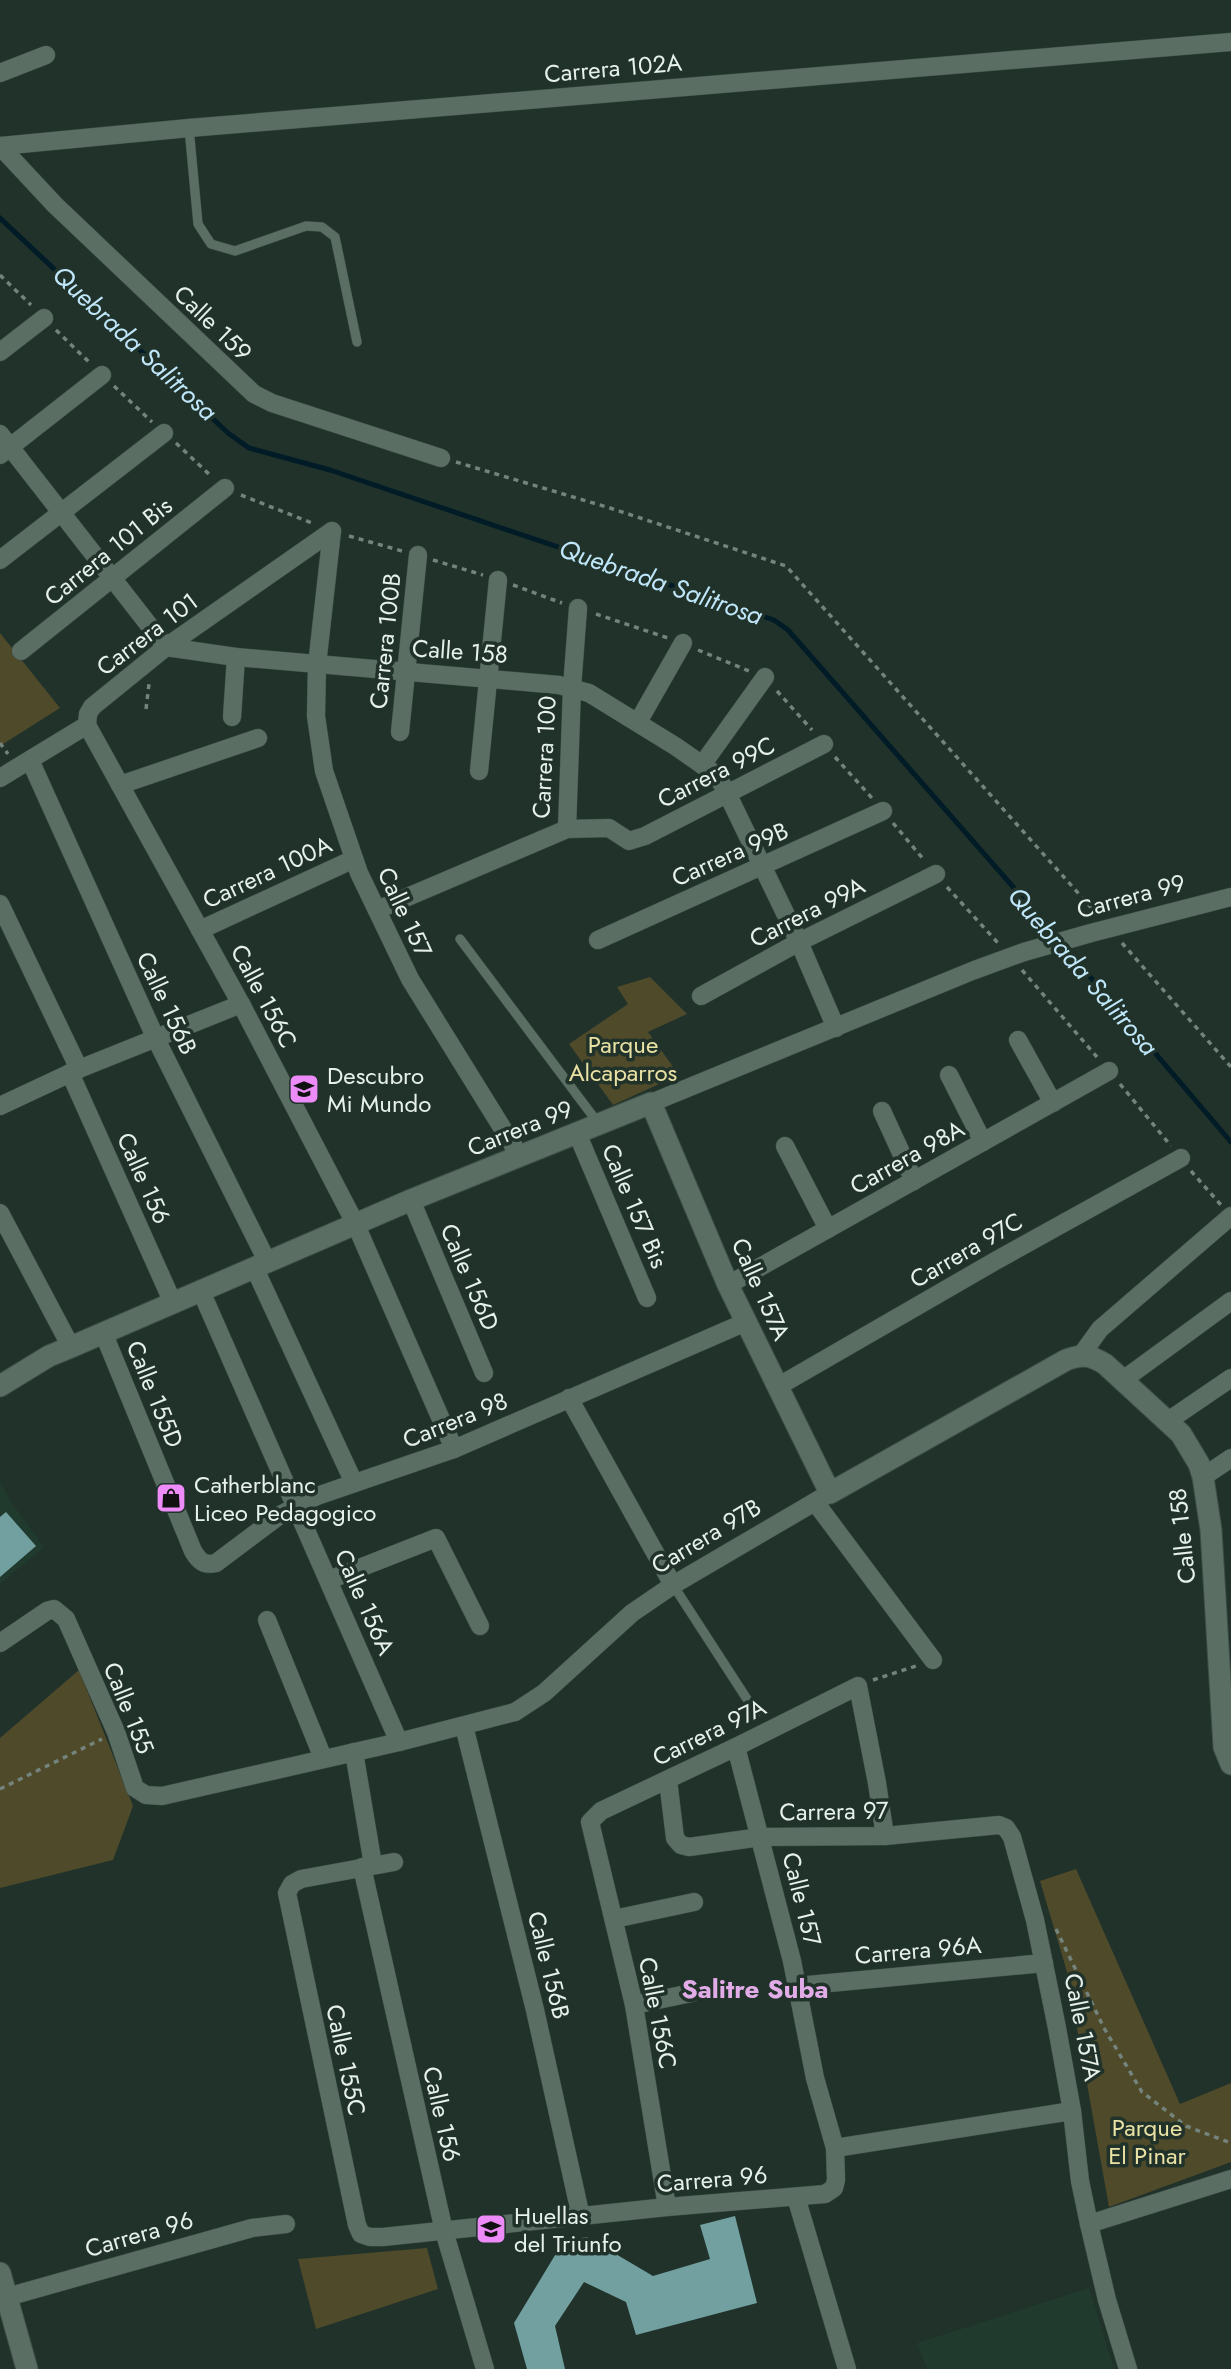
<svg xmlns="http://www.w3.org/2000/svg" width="1231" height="2369" font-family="Jost,sans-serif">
	<rect width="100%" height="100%" fill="#20322a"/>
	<g fill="#203a2e">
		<path d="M0,1482l11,20 33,45 -44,37z"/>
		<path d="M1089,2288l25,81h-187l-10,-26z"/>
	</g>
	<g fill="#4e4a2a">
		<path d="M0,633l60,75 -60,38z"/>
		<path d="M650,977l37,37 -39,18 31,43 -66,30 -44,-61 59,-40 -11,-17z"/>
		<path d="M79,1670l54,136 -20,54 -113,28v-150z"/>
		<path d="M1076,1869l104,235 51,-21v79l-122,45 -42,-235 -27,-91z"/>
		<path d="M427,2248l11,41 -122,40 -18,-70z"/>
	</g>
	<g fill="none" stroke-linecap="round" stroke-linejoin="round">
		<g stroke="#011c27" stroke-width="5">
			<path d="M0,218l228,215 21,15 81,22 444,150 14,10 269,307"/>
			<path d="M1063,945l168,197"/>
		</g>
	</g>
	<g fill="#72a0a0">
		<path d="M6,1512l30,34 -36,31v-60z"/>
		<path d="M735,2216l22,87 -121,32 -10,-33 -42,-20 -29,44 10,43h-38l-13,-46 49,-81 24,-5 66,39 57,-17 -10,-34z"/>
	</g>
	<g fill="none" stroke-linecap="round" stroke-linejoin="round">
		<g stroke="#3d4e47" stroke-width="10">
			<g id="lane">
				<path d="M189,128l9,96 13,20 24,7 71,-25 16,1 13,10 22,105"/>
				<path d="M460,939l138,184"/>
				<path d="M673,1585l83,128"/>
			</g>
		</g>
		<g stroke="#3d4e47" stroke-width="19">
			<g id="street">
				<path d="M0,73l46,-18"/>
				<path d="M0,146l189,-18 1042,-86"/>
				<path d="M0,146l55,59 199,189 18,9 169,55"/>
				<path d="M0,352l44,-34"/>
				<path d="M0,434l166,213 70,10 323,28 30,8 86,53 36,25 9,10 7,12 72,149 37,86"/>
				<path d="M0,455l102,-80"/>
				<path d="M332,531l-15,134 -1,51 8,55 35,102 51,106 109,176"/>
				<path d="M0,560l164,-127"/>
				<path d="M21,651l204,-163"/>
				<path d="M232,717l4,-60"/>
				<path d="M638,722l45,-79"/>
				<path d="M87,725l154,279 115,221 98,224"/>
				<path d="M87,725l1,-11 4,-7 74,-60 166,-116"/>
				<path d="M400,732l18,-177"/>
				<path d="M30,760l126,279 112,224"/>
				<path d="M702,765l63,-88"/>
				<path d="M479,771l19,-191"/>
				<path d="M0,778l87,-53"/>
				<path d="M120,785l138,-47"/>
				<path d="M567,829l5,-141 6,-80"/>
				<path d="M0,904l79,165"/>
				<path d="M377,910l190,-81 42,-1 20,13 16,-5 179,-92"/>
				<path d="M200,930l154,-71"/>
				<path d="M598,940l285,-129"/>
				<path d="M701,996l98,-54 137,-68"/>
				<path d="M1018,1040l35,63"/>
				<path d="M70,1073l103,230"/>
				<path d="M949,1075l34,67"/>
				<path d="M651,1103l321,-132 52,-19 67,-19 140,-36"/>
				<path d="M0,1106l79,-37 162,-65"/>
				<path d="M882,1111l32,70"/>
				<path d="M577,1133l70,165"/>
				<path d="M785,1146l43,83"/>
				<path d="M411,1200l73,173"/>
				<path d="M0,1213l71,134"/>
				<path d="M255,1269l99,214"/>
				<path d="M728,1285l381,-214"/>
				<path d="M201,1291l198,451"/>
				<path d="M103,1332l90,219c6,10 11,15 23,12l64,-48 37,-19 137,-47 292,-127"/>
				<path d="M1082,1354l18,-25 131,-113"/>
				<path d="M1123,1380l108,-79"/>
				<path d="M777,1387l220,-127 184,-102"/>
				<path d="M569,1398l104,187"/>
				<path d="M1168,1421l63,-43"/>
				<path d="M1203,1477l28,-19"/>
				<path d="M815,1502l118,158"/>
				<path d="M329,1580l107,-42 44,88"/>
				<path d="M267,1620l56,138"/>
				<path d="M0,1643l47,-32 7,-2 12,10 50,113 19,56 11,7 16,1 237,-54 116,-30 29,-19 88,-80 41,-28 157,-92"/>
				<path d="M464,1726l71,284 46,207"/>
				<path d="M354,1752l19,113"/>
				<path d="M668,1780l7,58 6,7 8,2 72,-10 124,-1 114,-11 7,3 6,9 23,83 22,108 15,83 8,70 9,43 18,76 21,69"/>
				<path d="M394,1862l-93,17 -9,5 -5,9 70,332 4,9 9,3h13l284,-30 158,-13 9,-6 2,-8 -1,-32 -20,-70 -23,-117 -56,-214"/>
				<path d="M362,1867l82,364 41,138"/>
				<path d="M614,1919l80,-17"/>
				<path d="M797,1986l247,-23"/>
				<path d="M634,2005l57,-12"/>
				<path d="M835,2148l237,-37"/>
				<path d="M796,2197l51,172"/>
				<path d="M667,2207l-33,-202 -44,-183 11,-11 135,-64 122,-61 19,97 8,53"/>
				<path d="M1089,2224l142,-45"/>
				<path d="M7,2297l245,-69 34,-4"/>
			</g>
		</g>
		<g stroke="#3d4e47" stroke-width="23">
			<g id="secondary">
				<path d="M0,1386l49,-30 22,-9 340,-147 240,-97 77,182 102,208 236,-133c16,-6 24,-5 39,4l76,70 18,30 4,13 8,53 13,217 7,17"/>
				<path d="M0,2273l27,96"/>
			</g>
		</g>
		<g stroke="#74837c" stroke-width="3.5" stroke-dasharray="5 5" stroke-linecap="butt">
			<path d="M0,275l31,30"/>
			<path d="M56,330l35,34"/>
			<path d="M114,386l38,36"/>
			<path d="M176,443l35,33"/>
			<path d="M456,462l154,46 176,58 310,347"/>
			<path d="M241,495l71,28"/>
			<path d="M349,536l53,15"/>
			<path d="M433,560l50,15"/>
			<path d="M513,585l49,18"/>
			<path d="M596,614l72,24"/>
			<path d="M698,650l51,21"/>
			<path d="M777,691l35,39"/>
			<path d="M146,709l3,-25"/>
			<path d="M0,743l8,11"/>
			<path d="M835,757l37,41"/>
			<path d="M893,823l31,37"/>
			<path d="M947,887l51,56"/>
			<path d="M1122,943l109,124"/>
			<path d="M1022,970l75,87"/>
			<path d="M1120,1084l51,62"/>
			<path d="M1191,1171l30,34"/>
			<path d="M873,1680l43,-14"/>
			<path d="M0,1789l102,-50"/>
			<path d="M1056,1929l48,99 38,64 44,34 45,17"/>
		</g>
		<use href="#lane" stroke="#5a6e64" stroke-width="9"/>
		<use href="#street" stroke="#5a6e64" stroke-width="18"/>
		<use href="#secondary" stroke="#5a6e64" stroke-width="21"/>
	</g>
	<defs>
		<g id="school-square" transform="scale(1.575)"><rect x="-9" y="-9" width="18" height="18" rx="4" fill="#ed8cf9" stroke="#20322a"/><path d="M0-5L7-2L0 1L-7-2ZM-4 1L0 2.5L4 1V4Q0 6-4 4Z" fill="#111"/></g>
		<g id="shop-square" transform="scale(1.575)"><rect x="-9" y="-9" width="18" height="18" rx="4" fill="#ed8cf9" stroke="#20322a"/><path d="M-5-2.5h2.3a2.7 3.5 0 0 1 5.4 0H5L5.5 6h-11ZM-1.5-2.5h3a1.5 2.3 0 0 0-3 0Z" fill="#111"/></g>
	</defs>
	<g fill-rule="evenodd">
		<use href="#school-square" x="304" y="1089"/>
		<use href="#shop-square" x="171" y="1498"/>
		<use href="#school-square" x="491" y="2229"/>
	</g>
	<g text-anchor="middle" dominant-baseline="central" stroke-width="7" stroke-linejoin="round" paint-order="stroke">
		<g font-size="24" fill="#e6f1eb" stroke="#20322a">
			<text transform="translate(613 68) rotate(-5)">Carrera 102A</text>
			<text transform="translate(213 323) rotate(44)">Calle 159</text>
			<text transform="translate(108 551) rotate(-39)">Carrera 101 Bis</text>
			<text transform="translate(147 634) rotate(-37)">Carrera 101</text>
			<text transform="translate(385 641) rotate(-84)">Carrera 100B</text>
			<text transform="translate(460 651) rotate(4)">Calle 158</text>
			<text transform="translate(544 757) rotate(-87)">Carrera 100</text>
			<text transform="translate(716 772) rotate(-27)">Carrera 99C</text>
			<text transform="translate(730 854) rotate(-24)">Carrera 99B</text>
			<text transform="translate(267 872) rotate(-25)">Carrera 100A</text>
			<text transform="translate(1131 896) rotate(-15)">Carrera 99</text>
			<text transform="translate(405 912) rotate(65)">Calle 157</text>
			<text transform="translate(807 912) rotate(-27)">Carrera 99A</text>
			<text transform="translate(264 996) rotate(62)">Calle 156C</text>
			<text transform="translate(167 1003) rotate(65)">Calle 156B</text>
			<text transform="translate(520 1128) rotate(-22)">Carrera 99</text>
			<text transform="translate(907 1157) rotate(-29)">Carrera 98A</text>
			<text transform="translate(144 1178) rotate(66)">Calle 156</text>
			<text transform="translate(635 1206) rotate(67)">Calle 157 Bis</text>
			<text transform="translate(966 1250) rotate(-30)">Carrera 97C</text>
			<text transform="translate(470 1277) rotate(67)">Calle 156D</text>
			<text transform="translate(761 1289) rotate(66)">Calle 157A</text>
			<text transform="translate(155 1394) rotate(68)">Calle 155D</text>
			<text transform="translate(455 1420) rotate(-22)">Carrera 98</text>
			<text transform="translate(706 1536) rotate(-31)">Carrera 97B</text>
			<text transform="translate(1182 1536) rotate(-96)">Calle 158</text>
			<text transform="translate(365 1602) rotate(66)">Calle 156A</text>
			<text transform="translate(129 1708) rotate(68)">Calle 155</text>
			<text transform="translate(709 1732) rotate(-26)">Carrera 97A</text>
			<text transform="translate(834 1811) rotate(-1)">Carrera 97</text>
			<text transform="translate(802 1899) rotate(76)">Calle 157</text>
			<text transform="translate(918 1950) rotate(-5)">Carrera 96A</text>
			<text transform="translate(549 1965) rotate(76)">Calle 156B</text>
			<text transform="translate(658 2013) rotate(79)">Calle 156C</text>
			<text transform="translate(1083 2027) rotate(79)">Calle 157A</text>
			<text transform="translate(346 2060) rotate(78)">Calle 155C</text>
			<text transform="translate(442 2114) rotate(77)">Calle 156</text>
			<text transform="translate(712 2179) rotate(-5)">Carrera 96</text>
			<text transform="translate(139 2234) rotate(-16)">Carrera 96</text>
		</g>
		<g font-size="24" fill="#eae2a4" stroke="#20322a">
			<text x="623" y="1044">Parque<tspan x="623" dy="28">Alcaparros</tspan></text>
			<text x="1147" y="2127">Parque<tspan x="1147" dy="28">El Pinar</tspan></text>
		</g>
		<g font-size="24" fill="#e6f1eb" stroke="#20322a" text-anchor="start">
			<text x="327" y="1075">Descubro<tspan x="327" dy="28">Mi Mundo</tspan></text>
			<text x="194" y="1484">Catherblanc<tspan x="194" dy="28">Liceo Pedagogico</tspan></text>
			<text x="514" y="2215">Huellas<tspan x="514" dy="28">del Triunfo</tspan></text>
		</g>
		<g font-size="26" font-style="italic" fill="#c0e7f9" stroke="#20322a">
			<text transform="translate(135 343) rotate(43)">Quebrada Salitrosa</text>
			<text transform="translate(661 582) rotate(19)">Quebrada Salitrosa</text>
			<text transform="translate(1083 971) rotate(49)">Quebrada Salitrosa</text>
		</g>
		<g font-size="26" font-weight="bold" fill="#e2ace8" stroke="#20322a">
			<text x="755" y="1989">Salitre Suba</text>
		</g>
	</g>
</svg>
